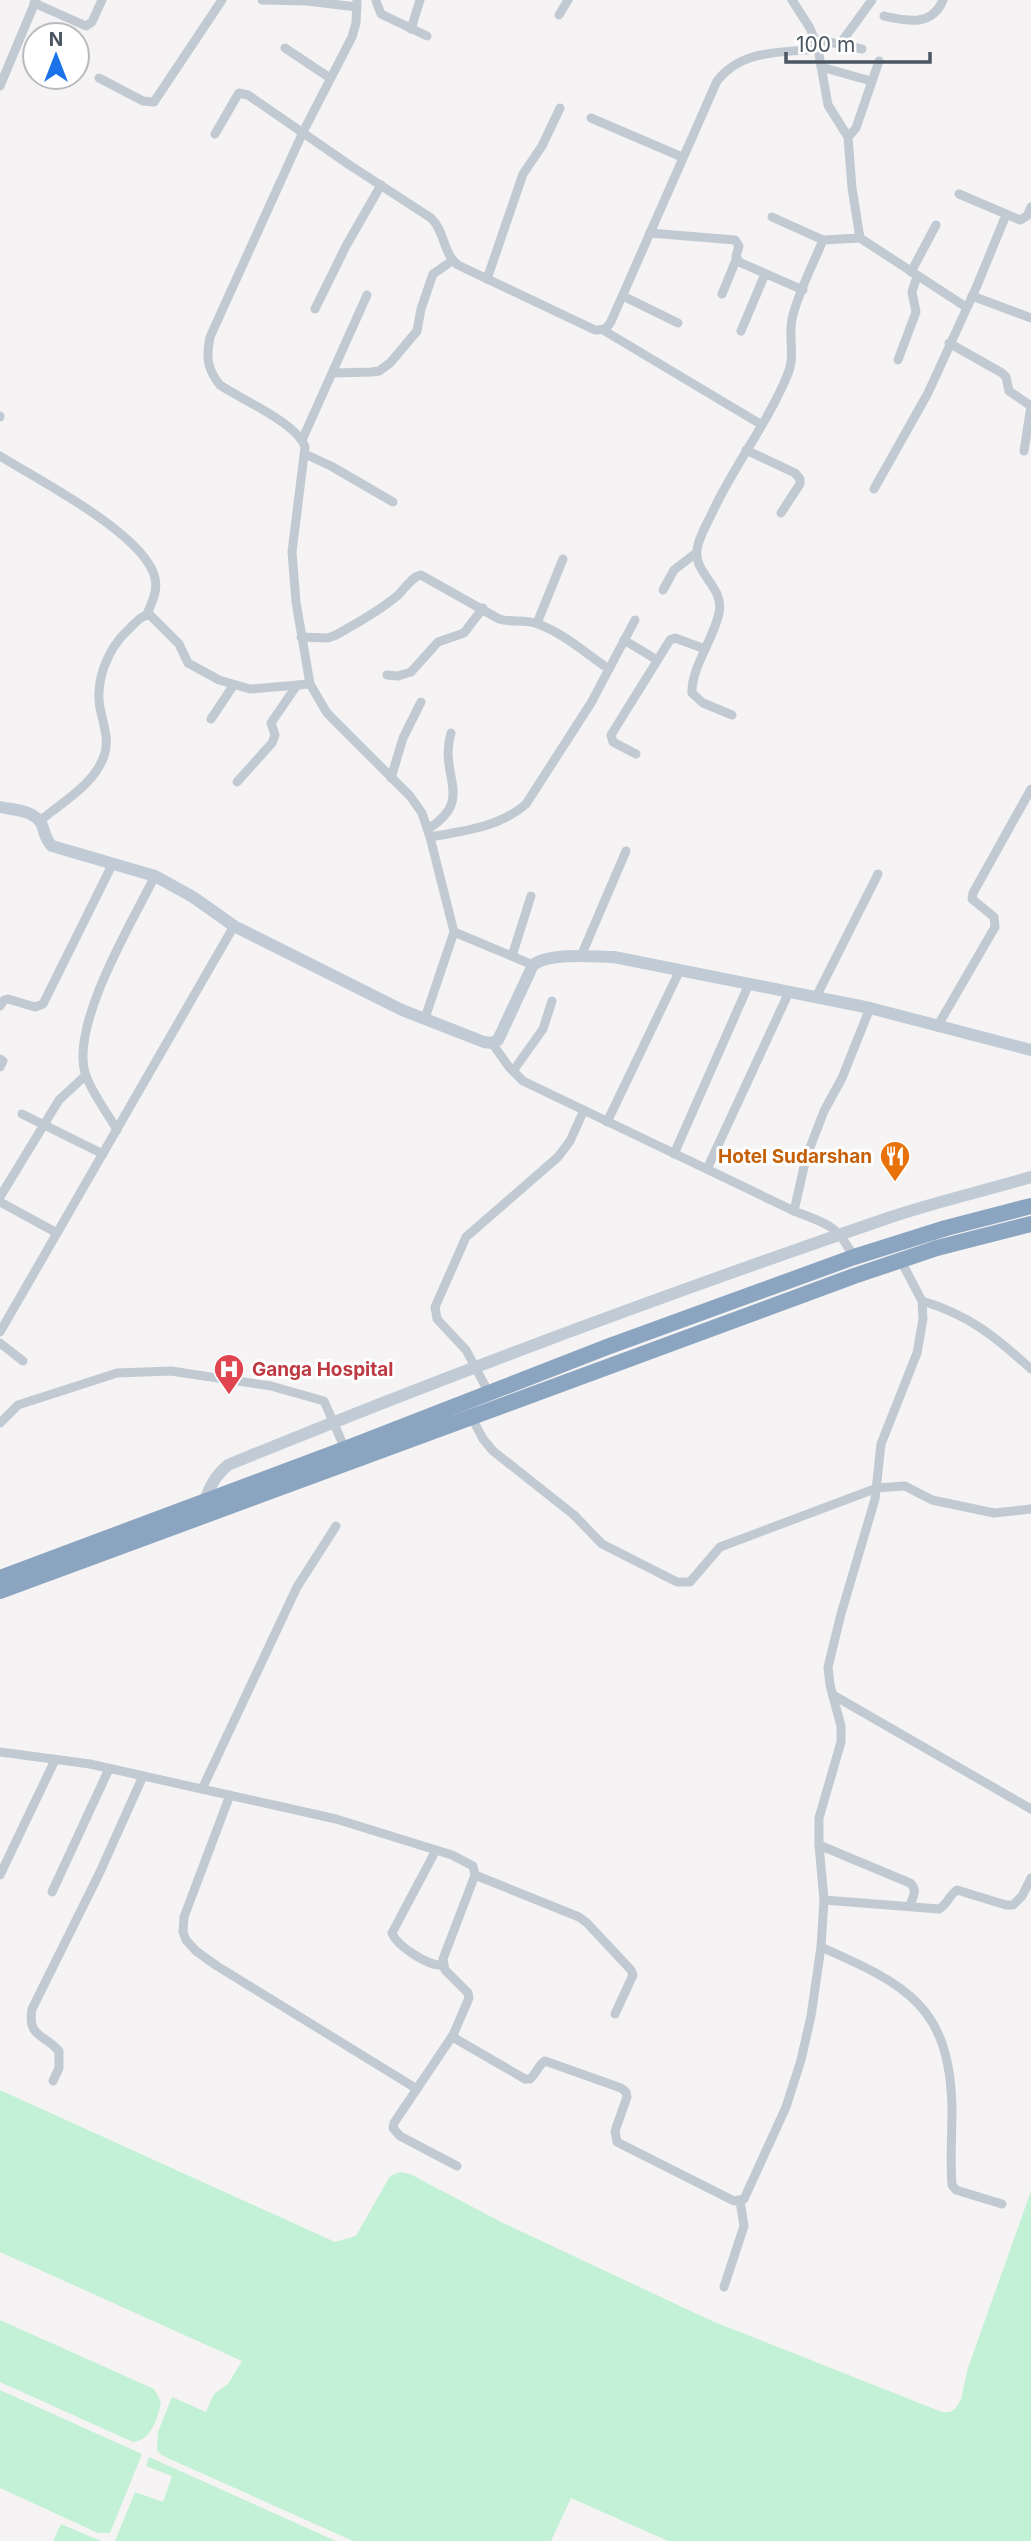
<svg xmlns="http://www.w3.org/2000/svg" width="1031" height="2541" font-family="Inter,sans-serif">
	<rect width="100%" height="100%" fill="#f5f3f3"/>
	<g fill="#c3f1d5">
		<path d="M0,2090l335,152 21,-6 34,-60 10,-4 10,2 93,49 209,98 230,91h8l6,-4 5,-9 7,-31 63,-177v350h-363l-97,-43 -20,43h-198l-192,-86 -4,-5 1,-18 14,-35 34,15 8,-18 14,-10 14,-23 -242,-109z"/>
		<path d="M0,2320l154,69 7,13c-3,15 -10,39 -28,40l-133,-60z"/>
		<path d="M0,2390l142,64 -32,79h-12l-98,-45z"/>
		<path d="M149,2457l187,84h-221l20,-49 28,10 9,-26 -26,-10z"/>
		<path d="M61,2524l40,17h-48z"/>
	</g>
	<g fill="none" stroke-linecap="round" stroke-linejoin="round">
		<g stroke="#c1cad2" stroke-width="9">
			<path d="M262,0l45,1 50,6"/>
			<path d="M357,0l-1,23 -4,14 -49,95 -93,205c-4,20 -3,32 10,48 22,15 77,38 85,62l-13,105 4,50 14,82 17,29 83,83 12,17 8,24 24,95 -29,86"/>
			<path d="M792,0l18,28 8,21 10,56 20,32 4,51 8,50 106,69"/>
			<path d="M376,1l5,13 46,22"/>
			<path d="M34,3l52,23 6,-4 10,-22"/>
			<path d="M559,15l9,-15"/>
			<path d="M884,16c23,5 48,11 59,-16"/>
			<path d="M411,29l9,-29"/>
			<path d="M815,39l47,10"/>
			<path d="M840,44l32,-44"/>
			<path d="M285,48l45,30"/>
			<path d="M821,67l50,14"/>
			<path d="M99,78l44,23 11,1 68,-102"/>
			<path d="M0,86l36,-86"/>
			<path d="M591,118l91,39"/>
			<path d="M215,134l22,-38 2,-3 9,2 103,71 80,52c14,13 12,36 27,47l137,65c11,0 14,-3 18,-13l104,-236c25,-32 63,-28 101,-32"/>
			<path d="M848,137l8,-9 23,-67"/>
			<path d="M959,194l61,26 7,-4 4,-9"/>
			<path d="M772,217l51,23 37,-2"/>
			<path d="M650,233l85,7 4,6 -3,10 3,6 64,28"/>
			<path d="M911,272l25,-47"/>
			<path d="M487,279l36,-105 19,-28 18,-38"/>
			<path d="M722,294l14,-34"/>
			<path d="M623,296l55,27"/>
			<path d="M972,296l59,22"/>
			<path d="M315,309l31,-63 35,-61"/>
			<path d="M603,330l159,95"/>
			<path d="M741,331l24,-57"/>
			<path d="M949,343l53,30 4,4 3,14 22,15"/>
			<path d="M898,360l18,-48 -4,-20 5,-16"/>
			<path d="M333,373l39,-1 7,-1 11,-8 27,-32 4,-22 12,-35 19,-13"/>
			<path d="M0,416v1"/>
			<path d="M302,440l65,-145"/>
			<path d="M746,450l49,23 5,6v5l-19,29"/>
			<path d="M1024,451l7,-45"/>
			<path d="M305,454l26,12 62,36"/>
			<path d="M0,456c38,24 145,78 155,122 3,13 -3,24 -8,36"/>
			<path d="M874,489l54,-96 48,-105 30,-73"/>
			<path d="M663,590l11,-20 22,-17"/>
			<path d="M537,623l26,-64"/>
			<path d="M301,637l27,1 8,-3c21,-12 42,-23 61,-39 8,-7 14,-19 24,-21l78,44c13,4 26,0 39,5 27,10 47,29 71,45"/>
			<path d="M624,640l33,20"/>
			<path d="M387,675l11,1 13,-4 27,-30 26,-9 19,-25"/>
			<path d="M732,715l-29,-12 -11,-10c-1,-25 22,-55 27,-80 6,-28 -29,-40 -21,-68 3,-12 10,-23 15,-34 22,-47 54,-87 74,-135 9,-19 1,-37 5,-57 6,-27 21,-54 31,-79"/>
			<path d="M211,719l22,-33"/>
			<path d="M636,754l-23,-12 -2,-7 59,-95 5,-2 30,11"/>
			<path d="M391,778l12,-40 18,-36"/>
			<path d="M237,782l35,-39 3,-8 -4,-12 26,-38"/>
			<path d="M40,821c22,-19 54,-36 64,-65 6,-15 -1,-33 -4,-48 -5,-28 8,-60 29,-79 6,-6 12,-14 21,-14l29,29 9,19 31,17 31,9 60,-5"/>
			<path d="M428,829c48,-30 10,-53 23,-96"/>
			<path d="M430,837c34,-6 70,-10 96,-33l65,-101 44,-83"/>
			<path d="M454,932l79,33"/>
			<path d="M512,956l19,-60"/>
			<path d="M581,956l45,-105"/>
			<path d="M816,997l62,-123"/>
			<path d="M0,1006l4,-6 4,-1 27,8 8,-3 70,-141"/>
			<path d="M937,1027l58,-100 -1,-10 -22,-18 1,-6 58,-104"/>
			<path d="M492,1043l17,24 14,14 271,130c35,14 41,12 60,46"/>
			<path d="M0,1059l3,2 -3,6"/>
			<path d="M513,1071l30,-42 9,-28"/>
			<path d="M22,1114l81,40"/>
			<path d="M607,1122l73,-152"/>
			<path d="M117,1130c-10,-18 -26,-38 -32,-57 -14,-50 47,-151 70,-197"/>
			<path d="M674,1154l75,-170"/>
			<path d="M707,1169l82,-177"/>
			<path d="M0,1197l59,-97 27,-25"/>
			<path d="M0,1202l57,31"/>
			<path d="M794,1211l12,-53 18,-47 18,-33 28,-70"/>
			<path d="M922,1301c46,13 75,37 109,68"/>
			<path d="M0,1332l234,-406"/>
			<path d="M0,1343l23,18"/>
			<path d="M489,1393l-23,-43 -29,-31 -2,-12 31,-70 92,-80 12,-16 14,-31"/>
			<path d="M472,1418l11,21 10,12 81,64 28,29 75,38h13l30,-35 157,-59 28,-2 27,14 62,13 37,-4"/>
			<path d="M0,1423l18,-18 99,-32 54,-2 100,15 53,15 21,48"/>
			<path d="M833,1695l198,114"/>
			<path d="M0,1752l90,12 246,55 116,36 21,11 2,9 -32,84 2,11 23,23 1,5 -16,37 3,4 69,40h5c7,-6 8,-14 15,-18l76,27 5,4 1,5 -12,34 2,11 117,59 10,-2 42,-92 15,-47 10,-44 10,-69 3,-47 -5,-55v-27l22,-76v-16l-11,-41 -2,-18 13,-53 34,-115 6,-55 36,-91 6,-34 -1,-18 -22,-42"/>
			<path d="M202,1789l95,-202 39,-61"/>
			<path d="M230,1795l-46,122 -1,15 3,8 10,11 21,15 200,123"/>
			<path d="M819,1845l91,38c8,7 3,14 0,22"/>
			<path d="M436,1850l-44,83c5,13 37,34 51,32"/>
			<path d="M0,1875l55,-115"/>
			<path d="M475,1875l104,42 8,6 44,47 2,5 -18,39"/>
			<path d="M52,1892l57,-123"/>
			<path d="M824,1900l115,9c9,-5 10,-14 18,-19l49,15h7l9,-9 9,-18"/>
			<path d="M821,1947c86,38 129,59 131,162 0,25 -2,51 0,76l4,5 46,14"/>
			<path d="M453,2035l-59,88 -1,5 7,8 57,30"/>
			<path d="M53,2081l6,-13v-17c-15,-17 -32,-14 -27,-42l68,-137 43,-96"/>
			<path d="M724,2287l20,-61 -4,-25"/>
		</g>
		<g stroke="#c1cbd6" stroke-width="12">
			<path d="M0,807c14,3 35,3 42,18 3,8 3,14 10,21l103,30 38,21 41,29 168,84 82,32 8,1 6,-3 35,-75c17,-13 60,-8 81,-8l256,51 161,42"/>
			<path d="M205,1501c5,-15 10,-25 23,-36 217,-89 438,-171 660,-247 47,-16 96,-27 143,-41"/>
		</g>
		<g stroke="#8ba5c1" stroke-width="16">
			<path d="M0,1578l345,-129 262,-102 247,-90 92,-29 85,-22"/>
			<path d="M0,1591l854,-315 83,-28 94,-24"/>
		</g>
	</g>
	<defs>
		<g id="restaurant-pin" transform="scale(1.575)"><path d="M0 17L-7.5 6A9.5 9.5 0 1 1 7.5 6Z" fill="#e8710a" stroke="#fff"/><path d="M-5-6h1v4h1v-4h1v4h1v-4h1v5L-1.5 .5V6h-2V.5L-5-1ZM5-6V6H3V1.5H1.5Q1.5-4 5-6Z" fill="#fff"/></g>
		<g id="hospital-pin" transform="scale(1.575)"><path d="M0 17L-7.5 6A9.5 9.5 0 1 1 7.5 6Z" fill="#e0444e" stroke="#fff"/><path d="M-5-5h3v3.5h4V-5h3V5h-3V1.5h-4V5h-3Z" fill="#fff"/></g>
	</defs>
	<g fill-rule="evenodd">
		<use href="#restaurant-pin" x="895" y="1156"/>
		<use href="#hospital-pin" x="229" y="1369"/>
	</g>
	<g text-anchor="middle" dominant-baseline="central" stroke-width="6" stroke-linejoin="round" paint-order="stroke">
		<g font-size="19" font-weight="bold" fill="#c56008" stroke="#fff" text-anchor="end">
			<text x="872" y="1156">Hotel Sudarshan</text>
		</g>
		<g font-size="19" font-weight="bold" fill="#be3a42" stroke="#fff" text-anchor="start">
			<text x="252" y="1369">Ganga Hospital</text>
		</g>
	</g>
	<g transform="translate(56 56)"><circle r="33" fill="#ffffff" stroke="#b7bbc0" stroke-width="2"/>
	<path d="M0-5L12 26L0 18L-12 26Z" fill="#1a73e8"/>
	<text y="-10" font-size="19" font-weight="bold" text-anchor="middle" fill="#4a5661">N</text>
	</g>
	<path d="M786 52v10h144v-10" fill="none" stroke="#4a5661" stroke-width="3.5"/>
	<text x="796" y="52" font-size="21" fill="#4a5661" stroke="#ffffff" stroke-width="5" paint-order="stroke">100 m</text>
</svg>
